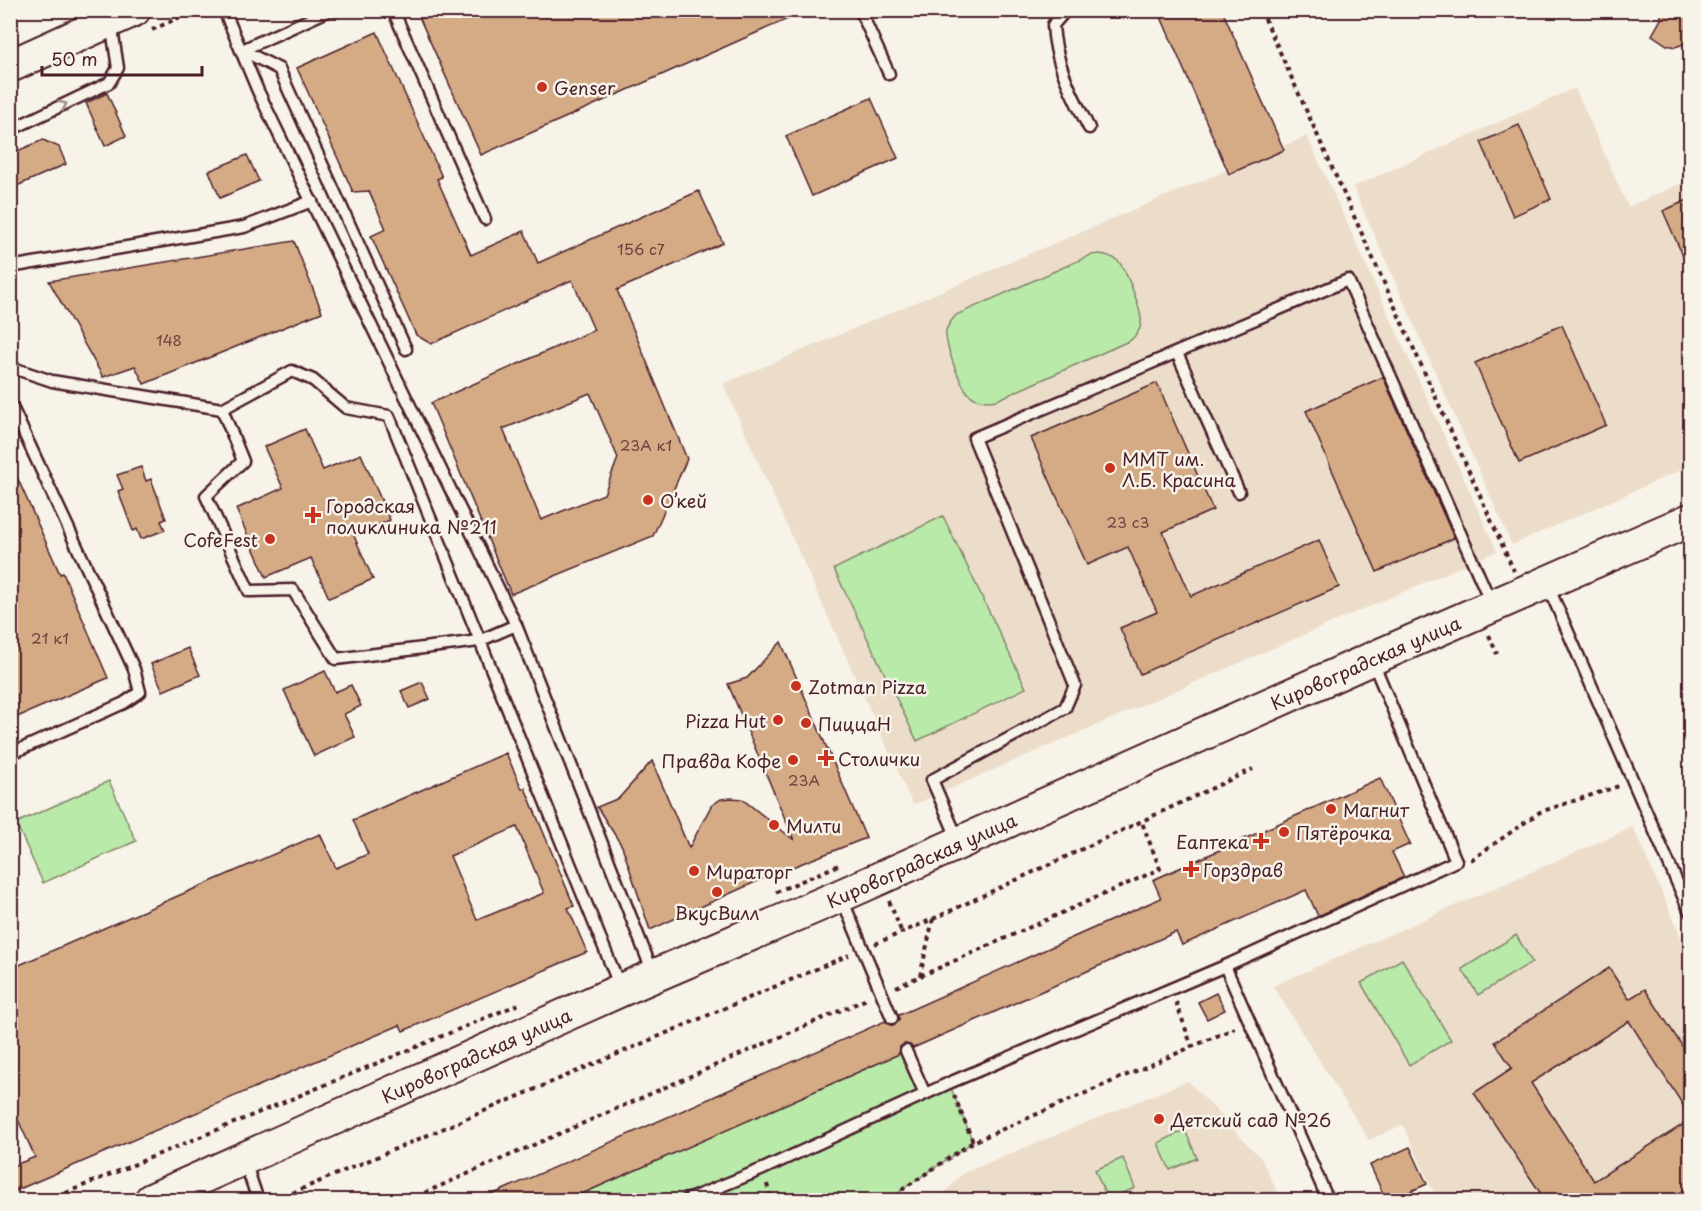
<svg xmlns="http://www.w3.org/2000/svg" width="1701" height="1211" font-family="'Playpen Sans',sans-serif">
	<rect width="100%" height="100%" fill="#f7f3e8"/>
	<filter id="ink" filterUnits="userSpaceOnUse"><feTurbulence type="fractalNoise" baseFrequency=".0167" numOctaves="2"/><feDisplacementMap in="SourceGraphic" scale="12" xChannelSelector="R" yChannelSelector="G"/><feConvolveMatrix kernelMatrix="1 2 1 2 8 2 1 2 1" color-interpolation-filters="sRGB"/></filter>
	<g filter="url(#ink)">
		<g fill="#ecddca">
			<path d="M1575,88l53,119 62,-28v287l-178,79 -159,-358z"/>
			<path d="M1307,136l190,415 -584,254 -190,-421z"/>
			<path d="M1633,827l57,130v243h-253l-34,-75 -34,15 -96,-154z"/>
			<path d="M1188,1081l73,77 20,42h-343l25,-27z"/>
		</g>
		<g fill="#b9eaaa" stroke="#82846a" stroke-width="1.5">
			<path d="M1100,254c7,1 12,2 18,7 8,8 25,52 23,63 -1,7 -5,11 -10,16l-134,60c-10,2 -20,2 -28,-6 -9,-9 -25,-51 -23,-63 2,-7 6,-11 10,-16l135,-60z"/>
			<path d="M943,516l83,172 -109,53 -83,-172z"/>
			<path d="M109,781l27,60 -93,42 -27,-60z"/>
			<path d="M1516,935l16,27 -54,33 -16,-26z"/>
			<path d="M1402,959l49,81 -42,25 -48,-82z"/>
			<path d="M906,1051l19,43 24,-11 24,59 -70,47 -13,11h-322z"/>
			<path d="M1185,1130l12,28 -27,12 -12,-27z"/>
			<path d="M1123,1158l12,30 -28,11 -12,-29z"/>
		</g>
		<g fill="#d4ab85" stroke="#4a1f2b" stroke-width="1.5" fill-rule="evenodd">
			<path d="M439,10h369l-327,145 -61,-136z"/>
			<path d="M1158,10h64l62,140 -55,24z"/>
			<path d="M1661,10h29v32l-15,5 -8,-2 -15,-10 9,-16z"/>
			<path d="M377,32l65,145 -5,2 34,76 53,-24 14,32 161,-72 24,52 -106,47 70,169 -34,77 -142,58 -80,-191 163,-73 -22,-50 -141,64 -15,-9 -45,-99 15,-7 -17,-38 -16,1 -56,-124zM590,393l28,65 -14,36 -63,26 -38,-91z"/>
			<path d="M107,93l19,43 -21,10 -19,-43z"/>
			<path d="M871,98l27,60 -86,38 -26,-60z"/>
			<path d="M1519,125l32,74 -38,17 -32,-74z"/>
			<path d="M43,140l16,7 7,17 -56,25v-35z"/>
			<path d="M247,155l12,26 -39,17 -11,-27z"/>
			<path d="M1690,199v73l-27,-61z"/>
			<path d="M294,241l28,71 -178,72 -9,-18 -32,11 -54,-96z"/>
			<path d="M1562,325l44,100 -87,38 -44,-100z"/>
			<path d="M1383,377l71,161 -77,34 -71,-161z"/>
			<path d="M1157,383l56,127 -50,22 28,64 128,-56 20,47 -199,87 -20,-46 37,-16 -29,-65 -41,18 -56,-127z"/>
			<path d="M305,429l18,41 38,-16 29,66 -36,16 19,43 -44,19 -18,-40 -45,19 -30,-68 47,-21 -19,-41z"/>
			<path d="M10,461l50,113 3,-1 45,105 -98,42z"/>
			<path d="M141,467l5,14 5,-2 15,40 -5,2 4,9 -24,9 -4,-10 -4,2 -15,-40 5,-2 -6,-14z"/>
			<path d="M781,642l85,196 -104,41 -112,51 -28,-84 -25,-39 22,-9 33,-37 37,87 22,-42 10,-7 11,-1 10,1 52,41 -66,-156 19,-6z"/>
			<path d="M188,648l12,27 -37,16 -12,-27z"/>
			<path d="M325,671l10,21 16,-7 10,21 -17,8 11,23 -41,19 -30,-66z"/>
			<path d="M422,682l8,17 -21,9 -8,-17z"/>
			<path d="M506,753l16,36 3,-1 49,118 -6,2 19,44 -184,79 -3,-6 -390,168v-26l25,-10 -25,-55v-133l310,-135 16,34 32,-14 -15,-34zM517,827l27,66 -67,27 -27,-64z"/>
			<path d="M1380,778l30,66 -18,8 12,25 -86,39 -12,-26 -124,55 -6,-13 -263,116 -3,-3 -6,-1 -4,3 -1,7 -331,146h-88l405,-179 5,4h5l4,-5v-5l262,-117 -8,-18z"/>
			<path d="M1609,968l20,31 16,-10 45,69v58l-61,-95 -98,62 63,98 96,-61v66l-21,14h-124l-71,-107 38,-25 -17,-26z"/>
			<path d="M1216,993l9,17 -18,9 -9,-17z"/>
			<path d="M1410,1147l17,37 -36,16h-5l-16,-35z"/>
		</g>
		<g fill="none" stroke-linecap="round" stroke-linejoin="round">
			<g stroke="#4a1f2b" stroke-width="15">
				<g id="lane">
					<path d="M224,10l34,81 258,534 137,348"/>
					<path d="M393,10l92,209"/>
					<path d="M860,10l29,64"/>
					<path d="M1066,10l-13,15c2,39 19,69 36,103"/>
					<path d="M242,50l37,19 127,280"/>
					<path d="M242,50l88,-40"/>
					<path d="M10,130l99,-47 9,-15 -6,-39 2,-4"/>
					<path d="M10,267l234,-40 68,-26"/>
					<path d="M1177,353l62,139"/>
					<path d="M10,367l42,14 170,28 70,-38 21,9 33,28 43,8 231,571"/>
					<path d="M10,403l124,266 6,23 -16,11 -114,51"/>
					<path d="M222,409l21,52 -37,35 43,95 44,-1 43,69 143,-18 37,-16"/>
					<path d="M1548,586l142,326"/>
					<path d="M959,842l-27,-62 133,-72 10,-23 -101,-247 374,-158 144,325"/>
					<path d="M842,899l50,119"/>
					<path d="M906,1051l19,43"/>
					<path d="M245,1162l13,38"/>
					<path d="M687,1200l76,-31 186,-86 276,-117"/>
					<path d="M1328,1200l-103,-234 231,-105 -83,-199"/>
				</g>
			</g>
			<g stroke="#4a1f2b" stroke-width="36">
				<g id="secondary">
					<path d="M10,66l124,-56"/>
					<path id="s1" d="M151,1200l470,-210 219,-94 531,-237 319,-139"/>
				</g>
			</g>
			<g stroke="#4a1f2b" stroke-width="4" stroke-dasharray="4.5 4.5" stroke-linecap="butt">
				<path d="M1261,10l253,561"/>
				<path d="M152,30l43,-20"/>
				<path d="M1489,635l8,19"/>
				<path d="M1471,860l69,-48 79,-26"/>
				<path d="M776,892l65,-28"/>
				<path d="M889,901l13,32"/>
				<path d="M875,944l58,-25 320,-150"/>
				<path d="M920,976l13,-57"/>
				<path d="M896,987l264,-118 -19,-49"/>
				<path d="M1176,1002l16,45"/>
				<path d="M954,1095l19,47"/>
				<path d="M767,1184l4,16"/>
				<path d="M49,1200l470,-196"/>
				<path d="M276,1200l573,-245"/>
				<path d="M408,1200l461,-202"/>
				<path d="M904,1200l-1,-11 70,-47 262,-114"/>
			</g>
			<use href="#lane" stroke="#f7f3e8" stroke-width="10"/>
			<use href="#secondary" stroke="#f7f3e8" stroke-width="32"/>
		</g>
		<defs><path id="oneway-chevron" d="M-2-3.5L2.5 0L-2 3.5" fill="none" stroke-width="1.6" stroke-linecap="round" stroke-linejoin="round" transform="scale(1.5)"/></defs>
		<use stroke="#a0898a" href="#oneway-chevron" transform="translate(63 105) rotate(-26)"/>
	</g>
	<g fill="#c8321e" stroke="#f7f3e8" stroke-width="2">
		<circle cx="542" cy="87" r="6"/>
		<circle cx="1110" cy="468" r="6"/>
		<circle cx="648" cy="500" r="6"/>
		<path d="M310 506h6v6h6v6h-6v6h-6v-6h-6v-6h6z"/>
		<circle cx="270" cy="539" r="6"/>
		<circle cx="796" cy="686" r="6"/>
		<circle cx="778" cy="720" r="6"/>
		<circle cx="806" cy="723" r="6"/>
		<path d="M823 749h6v6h6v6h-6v6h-6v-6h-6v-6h6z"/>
		<circle cx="793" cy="760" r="6"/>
		<circle cx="1331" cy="809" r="6"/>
		<circle cx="774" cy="825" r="6"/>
		<circle cx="1284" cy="832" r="6"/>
		<path d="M1258 832h6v6h6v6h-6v6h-6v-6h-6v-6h6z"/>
		<path d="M1188 860h6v6h6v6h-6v6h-6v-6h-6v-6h6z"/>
		<circle cx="694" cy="871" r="6"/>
		<circle cx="717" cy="892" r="6"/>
		<circle cx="1159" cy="1119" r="6"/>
	</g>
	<g text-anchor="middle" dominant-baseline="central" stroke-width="5" stroke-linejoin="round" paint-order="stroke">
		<g font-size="15" fill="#6c4242">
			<text x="641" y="248">156 c7</text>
			<text x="169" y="339">148</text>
			<text x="646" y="444">23А к1</text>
			<text x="1128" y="521">23 с3</text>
			<text x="50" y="637">21 к1</text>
			<text x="804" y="779">23А</text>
		</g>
		<g font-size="18" fill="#4a1f2b" stroke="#f7f3e8" text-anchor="start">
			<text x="554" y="87">Genser</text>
			<text x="1122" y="458">ММТ им.<tspan x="1122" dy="21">Л.Б. Красина</tspan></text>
			<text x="660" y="500">О’кей</text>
			<text x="326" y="505">Городская<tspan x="326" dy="21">поликлиника №211</tspan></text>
			<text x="258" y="539" text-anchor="end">CofeFest</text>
			<text x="808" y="686">Zotman Pizza</text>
			<text x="766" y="720" text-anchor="end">Pizza Hut</text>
			<text x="818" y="723">ПиццаН</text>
			<text x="838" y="758">Столички</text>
			<text x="781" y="760" text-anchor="end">Правда Кофе</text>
			<text x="1343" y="809">Магнит</text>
			<text x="786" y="825">Милти</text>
			<text x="1296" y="832">Пятёрочка</text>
			<text x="1249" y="841" text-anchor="end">Еаптека</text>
			<text x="1203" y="869">Горздрав</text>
			<text x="706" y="871">Мираторг</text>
			<text x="717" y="912" text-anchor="middle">ВкусВилл</text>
			<text x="1171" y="1119">Детский сад №26</text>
		</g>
		<g font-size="18" fill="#4a1f2b" stroke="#f7f3e8">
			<text stroke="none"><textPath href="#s1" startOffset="1328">Кировоградская улица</textPath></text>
			<text stroke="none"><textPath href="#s1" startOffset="842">Кировоградская улица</textPath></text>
			<text stroke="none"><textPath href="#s1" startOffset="356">Кировоградская улица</textPath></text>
		</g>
	</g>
	<rect width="1701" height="1211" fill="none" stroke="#f7f3e8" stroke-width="36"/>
	<rect x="18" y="18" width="1665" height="1175" fill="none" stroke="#4a1f2b" stroke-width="2" filter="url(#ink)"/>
	<path d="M42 66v9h160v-9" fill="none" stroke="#4a1f2b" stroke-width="3"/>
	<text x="51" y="66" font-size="18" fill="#4a1f2b" stroke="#f7f3e8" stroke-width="4.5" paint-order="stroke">50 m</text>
</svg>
